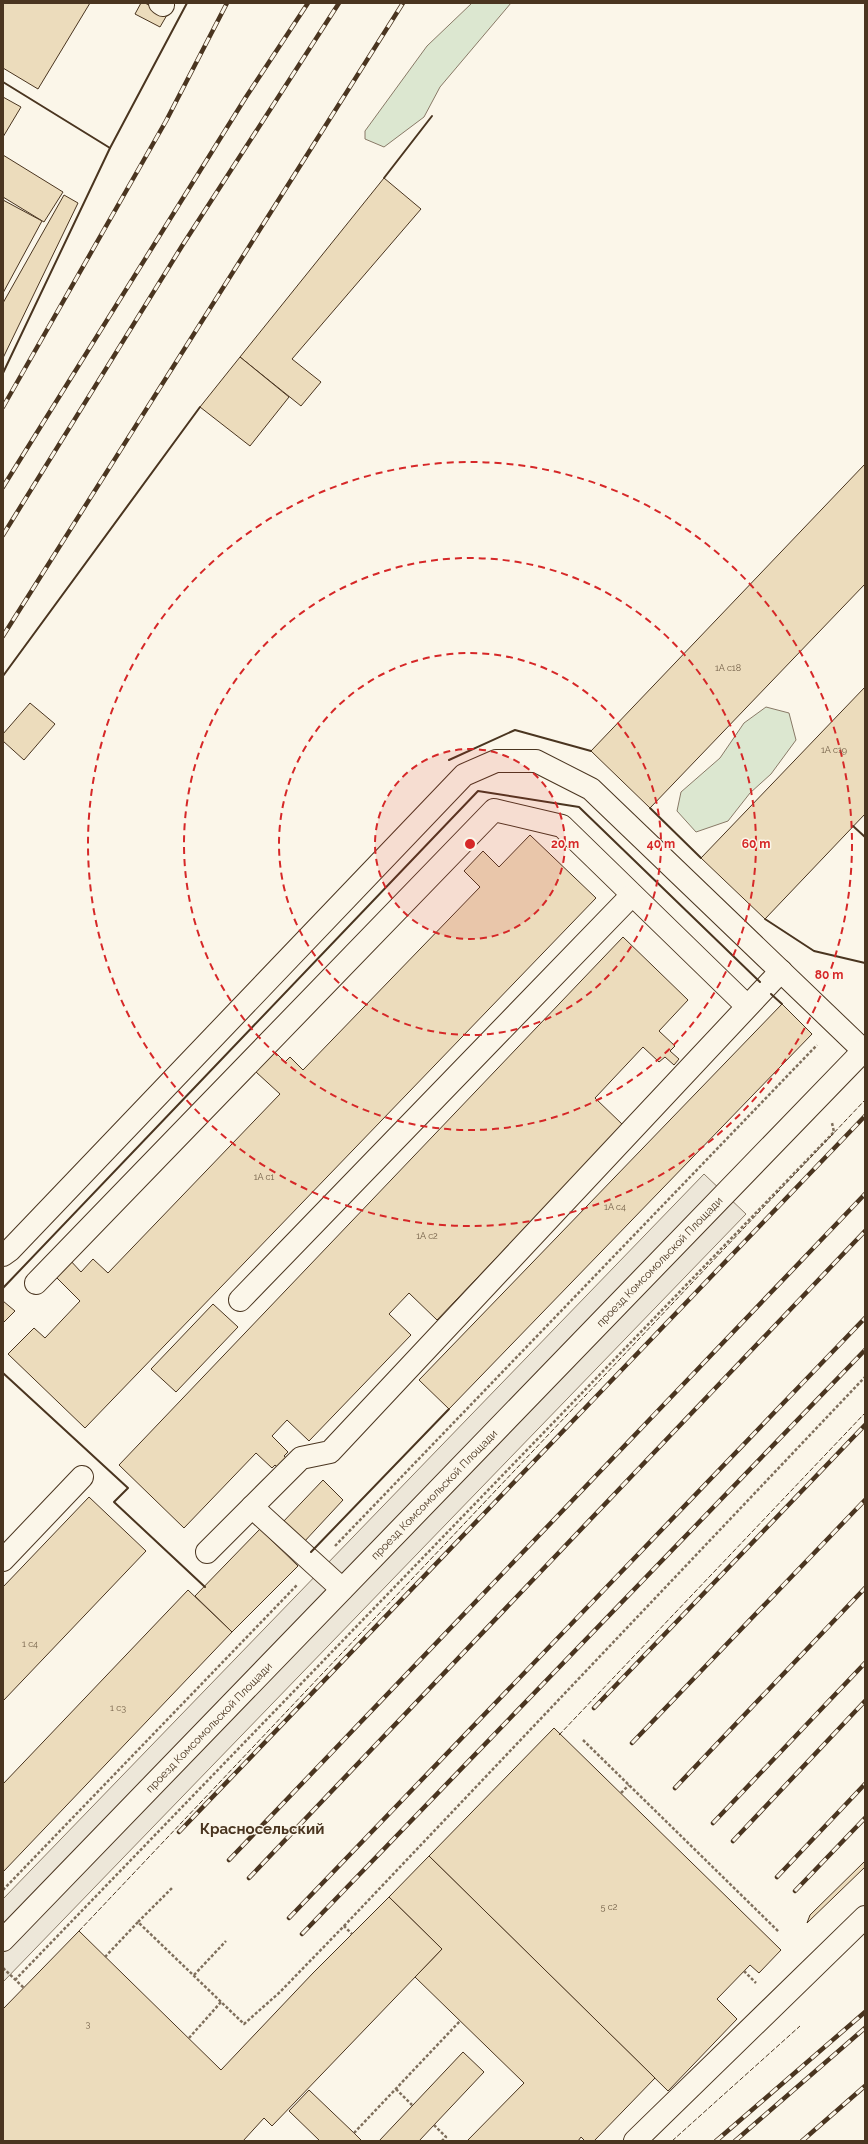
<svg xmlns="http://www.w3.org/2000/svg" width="868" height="2144" font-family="Raleway,sans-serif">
	<rect width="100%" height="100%" fill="#fbf6e9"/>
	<g fill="#dce7d0" stroke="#887966">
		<path d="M472,3h39l-71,84 -16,30 -40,30 -19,-8v-8l62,-85z"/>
		<path d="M766,707l23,6 7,27 -25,34 -21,19 -22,28 -32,11 -19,-21 4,-19 39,-34 24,-35z"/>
	</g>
	<path fill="#ede7d9" stroke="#887966" d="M704,1174l42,40 -743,768v-83z"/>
	<g fill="#ecdcbc" stroke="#4a3520">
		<path d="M3,3h87l-52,86 -35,-21z"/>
		<path d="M141,3h4l22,12 -7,12 -25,-13z"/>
		<path d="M3,97l18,10 -18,30z"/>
		<path d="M3,155l60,37 -19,30 -41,-25z"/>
		<path d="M384,178l37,31 -129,150 29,23 -20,24 -61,-49z"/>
		<path d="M64,195l14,8 -75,155v-55z"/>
		<path d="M3,200l39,21 -39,72z"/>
		<path d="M240,357l49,40 -39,49 -50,-39z"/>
		<path d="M865,464v120l-215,224 -59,-57z"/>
		<path d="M865,687v127l-100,105 -64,-61z"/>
		<path d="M30,703l25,21 -31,36 -21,-19v-7z"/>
		<path d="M530,835l66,63 -511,530 -77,-74 26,-26 11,10 35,-37 -26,-26 15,-16 12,13 12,-13 15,14 172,-179 -24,-22 19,-20 10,10 5,-5 13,13 177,-183 -16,-16 19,-20 16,16z"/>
		<path d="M623,937l65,63 -29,31 16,15 -5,5 9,8 -5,6 -9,-8 -6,5 -16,-15 -48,51 28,27 -186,195 -28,-27 -20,21 22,21 -102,106 -22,-21 -15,16 16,16 -4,4 8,7 -9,9 -8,-7 -3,3 -16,-15 -72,75 -65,-63z"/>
		<path d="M782,1004l30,30 -363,375 -30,-29z"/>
		<path d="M3,1301l12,10 -12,12z"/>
		<path d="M213,1304l25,23 -62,65 -25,-23z"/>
		<path d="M323,1480l20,20 -40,43 -21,-20z"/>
		<path d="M89,1497l57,54 -143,150v-114z"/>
		<path d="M260,1529l38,37 -66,66 -37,-36z"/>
		<path d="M188,1590l44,42 -229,240v-88z"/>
		<path d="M554,1728l227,222 -22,23 -9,-8 -33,34 20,20 -69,72 -239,-235z"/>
		<path d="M429,1856l226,222 -61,63h-9l-4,-4 -3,4h-111l57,-58 -109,-106 27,-28 -53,-52z"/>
		<path d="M865,1861v6l-58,56 3,-8z"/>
		<path d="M389,1897l53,52 -170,177 -8,-8 -21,23h-240v-132l76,-78 142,139 92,-97z"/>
		<path d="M463,2052l21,20 -50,53 -15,16h-40z"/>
		<path d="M309,2090l45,43 8,8h-42l-31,-30z"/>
	</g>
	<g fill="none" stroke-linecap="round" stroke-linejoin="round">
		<g stroke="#4a3520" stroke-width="24">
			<g id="minor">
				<path d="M160,3l3,2"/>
				<path d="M3,1255l7,-5 454,-475 32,-14h40l55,28 272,261"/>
				<path d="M36,1283l458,-473 68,16 185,180"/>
				<path d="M240,1300l392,-405"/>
				<path d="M252,1507l90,82"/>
				<path d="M207,1552l94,-94 29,-6 451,-481"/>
				<path d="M3,1560l79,-83"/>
				<path id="s1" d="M3,1940l862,-891"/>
				<path d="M635,2141l230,-224"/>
			</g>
		</g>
		<g stroke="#7f6f5c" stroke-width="2.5" stroke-dasharray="3 2" stroke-linecap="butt">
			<path d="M335,1546l482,-501"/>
			<path d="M583,1740l196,192"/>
			<path d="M621,1793l8,-8"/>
			<path d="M3,1890l294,-305"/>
			<path d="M138,1922l34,-34"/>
			<path d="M344,1926l521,-549"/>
			<path d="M105,1957l33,-35 106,102 36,-32 64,-66 8,8"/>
			<path d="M3,1968l21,20"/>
			<path d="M744,1971l12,12"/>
			<path d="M194,1975l32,-34"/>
			<path d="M15,1980l819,-848 -2,-9"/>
			<path d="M189,2038l32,-36"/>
			<path d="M396,2089l16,16"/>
			<path d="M434,2125l12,12 -4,4"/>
			<path d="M354,2133l106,-112"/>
		</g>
		<use href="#minor" stroke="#fbf6e9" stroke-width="22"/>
		<g stroke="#4a3520" stroke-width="4.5">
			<g id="rail">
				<path d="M3,407l163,-286 61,-118"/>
				<path d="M3,487l243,-390 62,-94"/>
				<path d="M3,535l179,-289 157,-243"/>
				<path d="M3,636l400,-633"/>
				<path d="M594,1708l271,-283"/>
				<path d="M632,1743l233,-243"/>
				<path d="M675,1788l190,-200"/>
				<path d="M713,1823l152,-160"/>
				<path d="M179,1832l686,-716"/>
				<path d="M733,1841l132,-140"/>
				<path d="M229,1860l636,-666"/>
				<path d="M777,1877l88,-93"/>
				<path d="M249,1878l616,-647"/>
				<path d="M795,1891l70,-73"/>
				<path d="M289,1918l576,-600"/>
				<path d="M302,1934l563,-584"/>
				<path d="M716,2141l149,-129"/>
				<path d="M735,2141l130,-113"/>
				<path d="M802,2141l63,-55"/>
			</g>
		</g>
		<use href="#rail" stroke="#fbf6e9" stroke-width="3" stroke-dasharray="9" stroke-linecap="butt"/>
		<g stroke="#4a3520" stroke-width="1" stroke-dasharray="5 2" stroke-linecap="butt">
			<path d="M559,1735l306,-322"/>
			<path d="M79,1931l786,-831"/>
			<path d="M672,2141l128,-115"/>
		</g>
		<g stroke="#4a3520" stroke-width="2">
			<path d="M3,82l107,66"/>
			<path d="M384,178l48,-62"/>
			<path d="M3,373l107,-225 77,-145"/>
			<path d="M3,676l197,-269"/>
			<path d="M449,760l66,-30 76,21"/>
			<path d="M650,808l51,50"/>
			<path d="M853,826l12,11"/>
			<path d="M765,919l49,32 51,12"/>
			<path d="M771,994l11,10"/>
			<path d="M3,1288l475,-497 101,16 181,175"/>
			<path d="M3,1373l125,115 -14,14 91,85"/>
			<path d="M311,1552l138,-143"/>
		</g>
	</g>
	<circle cx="470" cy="844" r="95" fill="#d62828" fill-opacity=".12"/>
	<g fill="none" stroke="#d62828" stroke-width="2" stroke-dasharray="7 5">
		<circle cx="470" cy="844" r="95"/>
		<circle cx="470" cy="844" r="191"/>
		<circle cx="470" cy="844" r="286"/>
		<circle cx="470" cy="844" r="382"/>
	</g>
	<g text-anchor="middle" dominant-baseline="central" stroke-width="3" stroke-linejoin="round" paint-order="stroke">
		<g font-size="9" fill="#725f47">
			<text x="728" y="668">1А с18</text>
			<text x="834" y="750">1А с19</text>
			<text x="264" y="1177">1А с1</text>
			<text x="615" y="1207">1А с4</text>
			<text x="427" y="1236">1А с2</text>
			<text x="30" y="1644">1 с4</text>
			<text x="118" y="1708">1 c3</text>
			<text x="609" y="1907">5 c2</text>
			<text x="88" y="2024">3</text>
		</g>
		<g font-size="11" fill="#4a3520" stroke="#fbf6e9">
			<text stroke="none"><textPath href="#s1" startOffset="944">проезд Комсомольской Площади</textPath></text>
			<text stroke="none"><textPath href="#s1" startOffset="620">проезд Комсомольской Площади</textPath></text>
			<text stroke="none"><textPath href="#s1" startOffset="296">проезд Комсомольской Площади</textPath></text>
		</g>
		<g font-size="15" font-weight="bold" fill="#4a3520" stroke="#fbf6e9">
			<text x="262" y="1829">Красносельский</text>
		</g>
	</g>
	<circle cx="470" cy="844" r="6" fill="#d62828" stroke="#fbf6e9" stroke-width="2"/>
	<g font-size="12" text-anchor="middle" font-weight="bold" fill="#d62828" stroke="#fbf6e9" stroke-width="3" stroke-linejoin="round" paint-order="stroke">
		<text x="565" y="848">20 m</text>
		<text x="661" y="848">40 m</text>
		<text x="756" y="848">60 m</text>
		<text x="829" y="979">80 m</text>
	</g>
	<rect width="868" height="2144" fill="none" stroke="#4a3520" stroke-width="8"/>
</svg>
